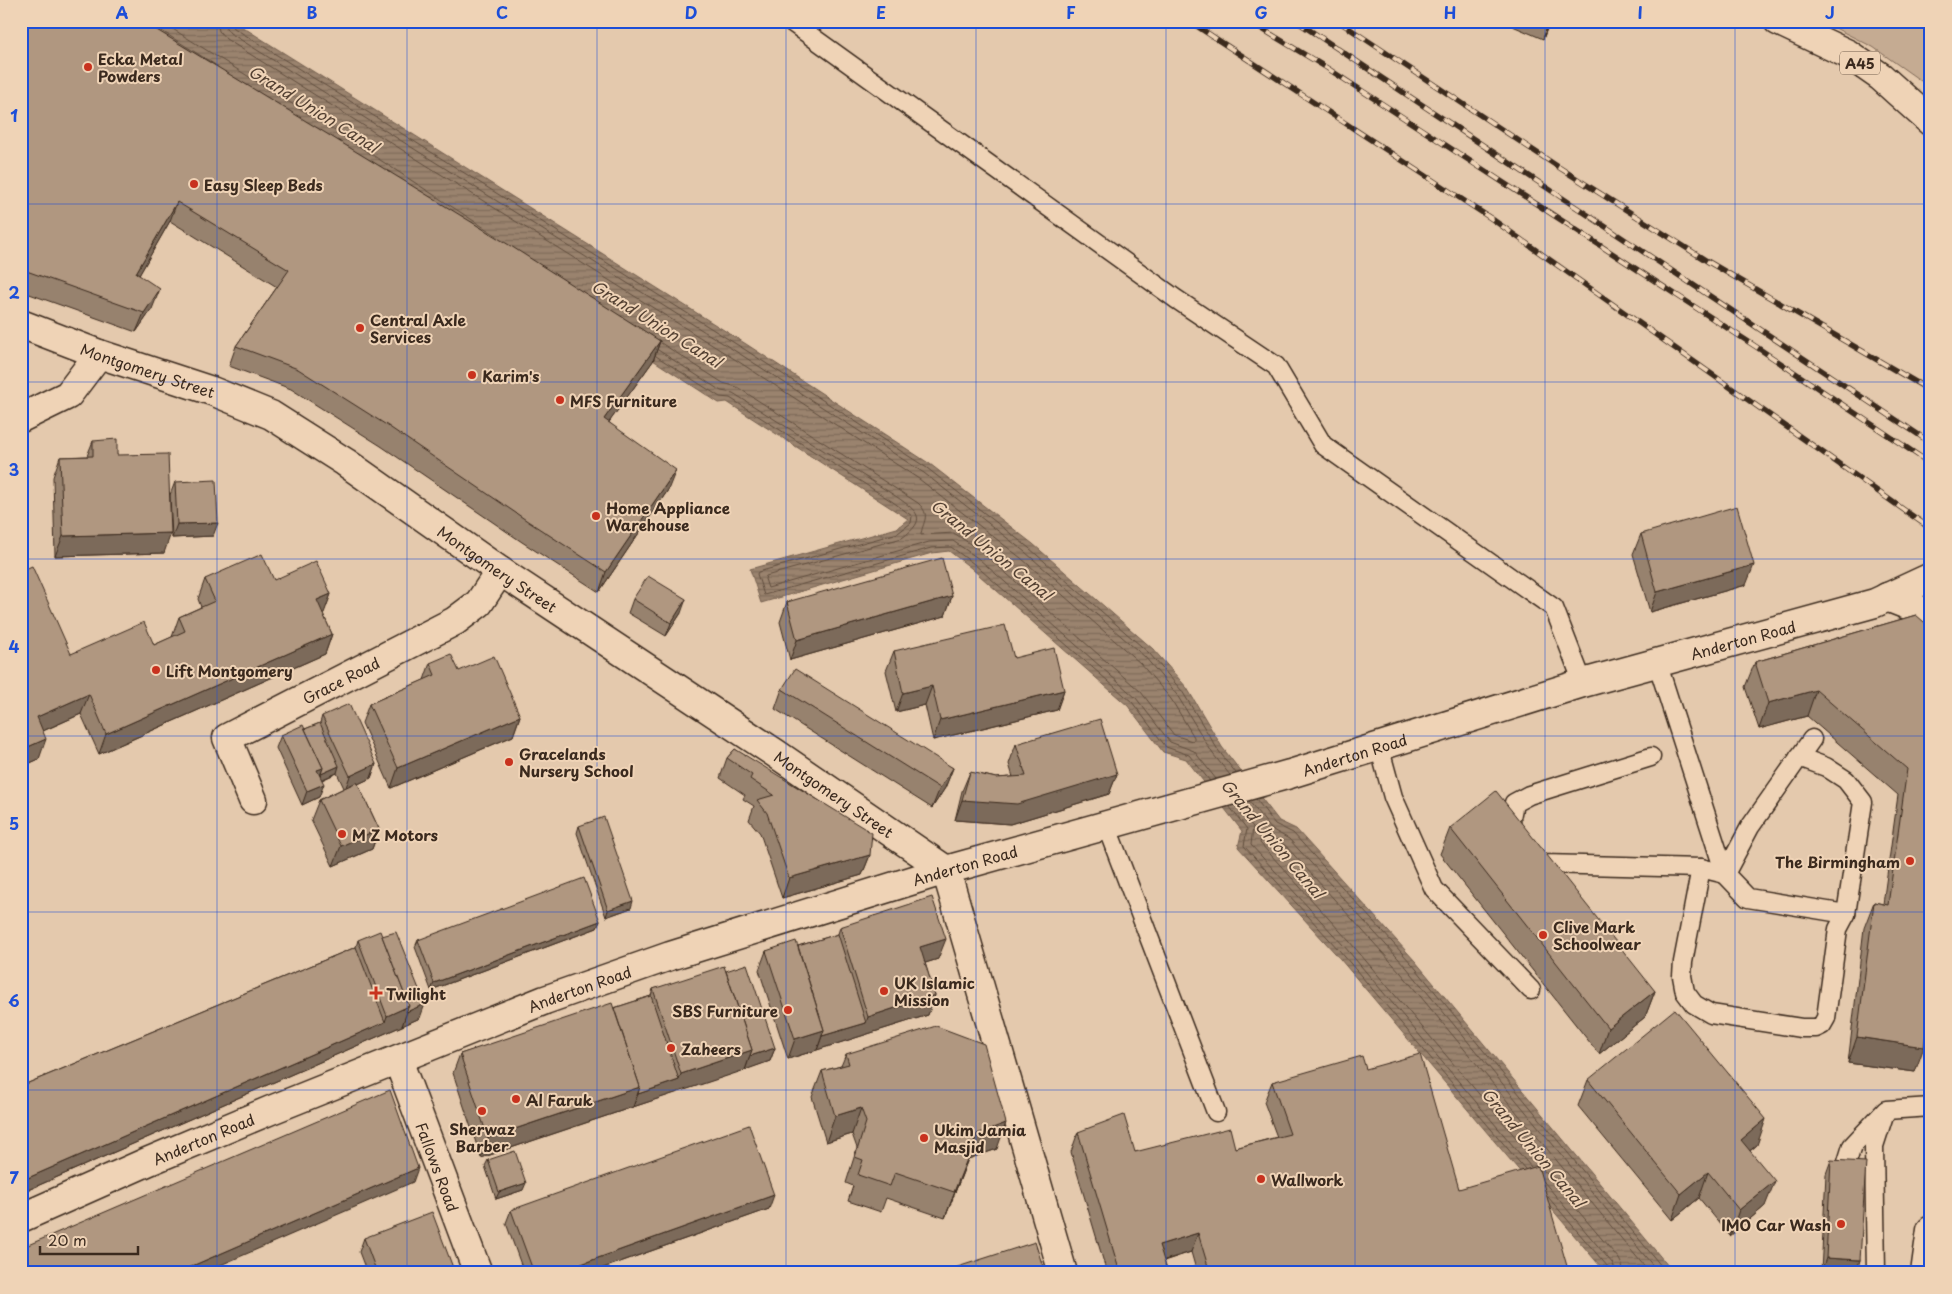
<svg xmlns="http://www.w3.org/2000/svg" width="1952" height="1294" font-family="'Playpen Sans',sans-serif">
	<defs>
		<pattern id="water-rules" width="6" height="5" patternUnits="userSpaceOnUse" patternTransform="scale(1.25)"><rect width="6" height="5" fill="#9a836e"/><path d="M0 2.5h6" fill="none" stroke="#7f6b5a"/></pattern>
	</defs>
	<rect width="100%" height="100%" fill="#e4c9ad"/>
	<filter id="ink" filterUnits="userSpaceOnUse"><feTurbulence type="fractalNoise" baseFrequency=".02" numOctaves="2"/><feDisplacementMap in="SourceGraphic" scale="10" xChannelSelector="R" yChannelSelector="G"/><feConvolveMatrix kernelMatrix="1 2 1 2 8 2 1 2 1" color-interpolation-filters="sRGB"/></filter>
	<g filter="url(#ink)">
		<path fill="#c5ab92" stroke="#806a58" d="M1821,21h110v67l-58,-41z"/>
		<path fill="url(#water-rules)" stroke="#745f4e" d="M125,21h108l513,323 184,120 103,80 120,105 34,39 35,59 57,74 17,8 119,132 259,312h-68l-271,-320 -97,-106 4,-16 -56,-72 -23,-7 -35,-46 -157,-138 -22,-17 -17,2 -171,50 -11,-34 147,-41 11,-9 -181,-117 -8,1 -392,-255z"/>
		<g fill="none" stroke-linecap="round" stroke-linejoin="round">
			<g stroke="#614e3e" stroke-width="1">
				<path d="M146,21l71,45"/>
				<path d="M160,21l177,111 160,104"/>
				<path d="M217,21l2,10 7,8 510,321 183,119 102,79 119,105 31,36 23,38v3l-2,1 -18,-6 -33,-43 -159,-140 -28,-19 -33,2c1,-13 11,-19 -3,-32l-181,-116 -14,-4 -62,-40"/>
				<path d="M225,21l1,7 4,5 510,321 184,119 101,79 120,105 32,38 36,59 17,21"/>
				<path d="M231,21l3,7 510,321 183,119 102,80 120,105 33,38 36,59 18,23"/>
				<path d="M658,350l63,41 12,2 164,104c21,15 31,22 5,41l-136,38 -1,3 3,9 161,-46 24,-1 26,18 157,139 34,44 24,9 22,28"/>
				<path d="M656,356l64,41 10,1 163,104 19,14 -1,7 -13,10 -140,39 -1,2 7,21 167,-47 20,-1 23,17 158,138 34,45 23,8 21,26"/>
				<path d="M1256,799l19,25 18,9 119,131 255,309"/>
				<path d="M1249,801l22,28 18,10 118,129 252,305"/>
				<path d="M1236,805l17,22 -2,18 93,101 187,221"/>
				<path d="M1229,806l18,23 -3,17 95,104 186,219"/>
				<path d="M1544,1182l69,82 3,9"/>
				<path d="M1548,1197l60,70 2,6"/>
				<path d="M1623,1273l-1,-8 -3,-6 -270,-318 -89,-98 2,-10h2l21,12 116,128 249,300"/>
			</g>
			<g stroke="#3b2a1e" stroke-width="21">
				<g id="lane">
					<path d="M790,21l386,278 100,67 47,79 231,163 29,75"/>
					<path d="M1657,662l68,212 23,24 98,16"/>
					<path d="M1379,746l14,51 41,92 97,101"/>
					<path d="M1106,825l110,287"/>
					<path d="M1512,835l-1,-17 3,-15 15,-8 122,-38"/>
					<path d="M1533,857l11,7 157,4 24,6"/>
					<path d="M1701,868l-18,94 -1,14 3,16 9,12 17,10 90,14h15l6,-3 4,-7 12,-89 8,-15 17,-112 -17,-22 -20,-13 -27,-10"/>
					<path d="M1725,874l25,-47 62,-88"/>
					<path d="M1842,1185l1,-10 9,-29 34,-36 45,-3"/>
					<path d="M1876,1273l-2,-127 10,-31"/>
				</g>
			</g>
			<g stroke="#3b2a1e" stroke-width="31">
				<g id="street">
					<path d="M21,418l47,-23 31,-41"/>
					<path id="s1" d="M253,800l-26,-62 228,-117 24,-18 21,-32"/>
					<path id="s2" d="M398,1060l80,213"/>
					<path id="s3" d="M21,1218l126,-56 124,-52 274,-110 125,-44 276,-86 117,403"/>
				</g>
			</g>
			<g stroke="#3b2a1e" stroke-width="31">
				<g id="secondary">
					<path id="s4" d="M21,324l78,30 113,37 59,24 74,47 155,109 275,182 171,117 344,-96 293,-91 292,-80 56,-26"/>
					<path d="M1887,597l33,13 11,8"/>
					<path d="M1925,1273l6,-43"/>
				</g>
			</g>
			<g stroke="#3b2a1e" stroke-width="31">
				<path id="highway" d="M1778,21l70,33 33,23 50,45"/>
			</g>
			<use href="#lane" stroke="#efd3b6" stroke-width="18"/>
			<use href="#street" stroke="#efd3b6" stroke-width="28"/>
			<use href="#secondary" stroke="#efd3b6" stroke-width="28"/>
			<use href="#highway" stroke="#efd3b6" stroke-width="28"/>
			<g stroke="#3b2a1e" stroke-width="5.5">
				<g id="rail">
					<path d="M1189,21l303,198 439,310"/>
					<path d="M1249,21l78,47 431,280 173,116"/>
					<path d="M1296,21l635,422"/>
					<path d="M1338,21l222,147 147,93 224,130"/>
				</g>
			</g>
			<use href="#rail" stroke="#efd3b6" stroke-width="4" stroke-dasharray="11" stroke-linecap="butt"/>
		</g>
		<g fill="#97826e" stroke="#3b2a1e">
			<path d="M21,21l639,320 -7,20 -44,61 59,68 -69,102 -77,-50 -141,-96 -90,-57 -62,-23 7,-20 41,-59 -107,-66 -31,54 13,34 -16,23 -115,-41z"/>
			<path d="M1501,21h49l-7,18z"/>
			<path d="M93,441l24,14 47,98 -109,3 -2,-79 7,-20 27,-1z"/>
			<path d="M175,482l38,54 -41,2 -2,-43z"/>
			<path d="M1641,534l105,51 -96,27 -17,-58z"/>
			<path d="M205,579l69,1 57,14 -8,20 9,20 -7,20 -226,100 -18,-40 -38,17 -4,28 -18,8 50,-113 83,-9 18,-8 7,-20 22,-10 -3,-8z"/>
			<path d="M952,596l-7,20 -155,44 -10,-38 7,-20z"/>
			<path d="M633,599l48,14 -15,23 -38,-23z"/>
			<path d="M1916,615l-1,457 -67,-9 16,-135 10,-26 9,2 15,-109 -91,-79 -48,13 -14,-42 10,-25z"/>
			<path d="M894,651l120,7 50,32 -7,20 -124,30 -8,-35 -29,7 -10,-41z"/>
			<path d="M430,663l29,8 61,45 -7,20 -122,52 -29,-65 7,-19 55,-24z"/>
			<path d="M782,689l171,79 -8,20 -13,20 -157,-99z"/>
			<path d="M322,716l54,48 -5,14 -13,6 21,45 -7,20 -39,17 -22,-46 8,-20 25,-12 -7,-15 -15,7 -3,17 -17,8 -26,-57 5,-13 24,-6 15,-6z"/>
			<path d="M1016,744l101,30 -8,20 -99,30 -55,-4 7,-29 8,-19 26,6 17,-1 -4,-13z"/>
			<path d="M735,749l135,106 -8,20 -80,23 -22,-65 -11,-13 5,-14 -11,-7 2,-4 -25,-17 7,-20z"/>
			<path d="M579,826l52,82 -25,9 -29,-84z"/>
			<path d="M1450,828l205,163 -10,26 -46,37 -159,-200z"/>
			<path d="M600,921l-3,7 -166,62 -16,-43 3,-7z"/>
			<path d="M840,927l98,32 -13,4 10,32 -7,20 -140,44 -29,-89 7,-19 32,-5 40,-12z"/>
			<path d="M358,940l62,78 -399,175v-107l335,-139z"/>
			<path d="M726,971l49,77 -5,13 -289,97 -28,-85 7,-19 154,-46 37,-12 2,-7z"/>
			<path d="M846,1054l151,95 -29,10 -23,59 -59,-20 -5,14 -33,-11 5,-15 -7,-3 11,-35 -5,-14 -26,8 -14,-45 10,-26 19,-5z"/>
			<path d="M1366,1069l93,120 110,84h-372l-6,-21 -27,9 4,12h-61l-36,-121 7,-20 57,20 100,-4 42,-11 -13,-35 8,-20z"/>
			<path d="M1588,1080l169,65 -7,6 15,55 -35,30 -31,-38 -27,22 -94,-114z"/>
			<path d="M488,1160l35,30 -27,9 -11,-33z"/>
			<path d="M1831,1160l29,100 -4,13 -35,-1 5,-98z"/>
			<path d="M769,1209l-180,64h-65l-18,-50 5,-13z"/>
			<path d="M364,1238l91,35h-88l-8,-21z"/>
		</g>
		<g fill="#7b6a5a" stroke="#3b2a1e">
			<path d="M1549,21h1l-7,18z"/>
			<path d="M177,202l-7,19 -41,72 7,-20z"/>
			<path d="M160,289l-8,20 -16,23 8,-19z"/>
			<path d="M660,341l-7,20 -56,78 7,-20z"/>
			<path d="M676,470l-8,20 -69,102 7,-20z"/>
			<path d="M218,523l-5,13 -41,2 5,-14z"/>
			<path d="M171,533l-7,20 -109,3 8,-20z"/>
			<path d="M1754,565l-8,20 -96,27 7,-20z"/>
			<path d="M331,594l-7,19 -14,7 7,-20z"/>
			<path d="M952,596l-7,20 -155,44 7,-20z"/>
			<path d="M686,599l-5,14 -15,23 5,-13z"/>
			<path d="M332,634l-7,20 -226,100 7,-20z"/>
			<path d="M932,686l-7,19 -29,7 7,-19z"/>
			<path d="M1064,690l-7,20 -124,30 7,-20z"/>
			<path d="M1816,690l-9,26 -48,13 9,-26z"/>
			<path d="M89,694l-8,20 -52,23 8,-20z"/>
			<path d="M520,716l-7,20 -122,52 7,-20z"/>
			<path d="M46,739l-7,20 -18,8v-17z"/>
			<path d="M376,764l-5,14 -26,12 5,-14z"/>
			<path d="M339,766l-2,7 -19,8 3,-7z"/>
			<path d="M323,768l-5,13 -1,-11z"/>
			<path d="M953,768l-8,20 -13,20 8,-20z"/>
			<path d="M1117,774l-8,20 -99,30 -55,-4 7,-20z"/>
			<path d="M324,784l-5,13 -17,8 5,-14z"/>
			<path d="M379,829l-7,20 -39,17 8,-20z"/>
			<path d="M870,855l-8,20 -80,23 7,-20z"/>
			<path d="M633,901l-2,7 -25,9 2,-7z"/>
			<path d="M600,921l-3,7 -166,62 3,-7z"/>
			<path d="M946,939l-8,20 -25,8 7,-20z"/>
			<path d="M1655,991l-10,26 -46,37 9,-26z"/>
			<path d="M935,995l-7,20 -111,35 5,-14 44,-13 2,-6z"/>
			<path d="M425,1004l-5,14 -18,8 4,-14z"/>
			<path d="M409,1006l-7,20 -381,167v-12l364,-159 2,-6z"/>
			<path d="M824,1030l-7,20 -29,9 7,-20z"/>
			<path d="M1857,1037l67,10 -9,25 -67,-9z"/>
			<path d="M775,1048l-5,13 -25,9 5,-14z"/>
			<path d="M752,1050l-7,20 -112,37 5,-13 41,-14 2,-6z"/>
			<path d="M640,1087l-7,20 -152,51 7,-20z"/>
			<path d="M861,1108l-9,26 -26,8 9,-26z"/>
			<path d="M1766,1119l-9,26 -25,20 9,-25z"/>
			<path d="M1006,1123l-9,26 -29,10 -23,59 32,-84z"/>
			<path d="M418,1168l-5,14 -211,91h-26z"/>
			<path d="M1708,1172l-9,26 -27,22 9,-26z"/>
			<path d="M1775,1181l-10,25 -35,30 9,-26z"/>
			<path d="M526,1183l-3,7 -27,9 3,-7z"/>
			<path d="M774,1195l-5,14 -180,64h-33z"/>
			<path d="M1198,1233l-7,19 -39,12 7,-19z"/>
			<path d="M1826,1258l34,2 -4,13 -35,-1z"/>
		</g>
		<g fill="#b09780" stroke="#3b2a1e">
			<path d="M21,21h121l372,227 146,93 -56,78 72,51 -70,102 -77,-50 -141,-96 -90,-57 -62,-23 53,-76 -112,-68 -41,71 24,16 -16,24 -123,-44z"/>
			<path d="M117,439v16l51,-1 3,79 -108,3 -3,-79 33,-1v-15z"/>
			<path d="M216,480l2,43 -41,1 -2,-42z"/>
			<path d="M1737,506l17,59 -97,27 -16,-58z"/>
			<path d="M262,554l12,26 42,-19 15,33 -14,6 15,34 -226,100 -17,-40 -52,23 9,22 -25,11v-179l11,-5 39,88 73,-32 10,23 31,-14 -6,-14 36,-16 -10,-22z"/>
			<path d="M942,558l10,38 -155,44 -10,-38z"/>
			<path d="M648,576l38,23 -15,24 -38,-24z"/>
			<path d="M1916,615l15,13v369l-7,50 -67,-10 17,-135 14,3 19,-136 -91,-79 -48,13 -13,-41z"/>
			<path d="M1005,625l9,33 40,-10 10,42 -124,30 -8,-34 -29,7 -9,-42z"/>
			<path d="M451,654l8,17 35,-15 26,60 -122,52 -29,-64 66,-29 -5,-12z"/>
			<path d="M795,669l158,99 -13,20 -158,-99z"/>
			<path d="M349,704l27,60 -26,12 -28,-60z"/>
			<path d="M1100,719l17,55 -100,30 -55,-4 8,-28 26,6 30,-2 -10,-32z"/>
			<path d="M320,723l19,43 -18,8 2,-6 -18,-39z"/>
			<path d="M303,725l20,43 -6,2 7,14 -17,7 -26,-56z"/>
			<path d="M735,749l137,84 -2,22 -81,23 -22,-65 -10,-13 17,-5 -24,-16 2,-4 -25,-17z"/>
			<path d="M357,782l22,47 -38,17 -22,-46z"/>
			<path d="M1496,791l159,200 -47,37 -158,-200z"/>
			<path d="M604,817l29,84 -25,9 -29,-84z"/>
			<path d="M584,878l16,43 -166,62 -16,-43z"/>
			<path d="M932,897l14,42 -26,8 15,48 -67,22 -28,-90z"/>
			<path d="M380,931l29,75 -22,10 -29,-76z"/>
			<path d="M396,932l29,72 -19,8 3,-6 -27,-70z"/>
			<path d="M838,934l28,89 -44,13 2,-6 -26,-84z"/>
			<path d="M796,941l28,89 -29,9 -29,-88z"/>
			<path d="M356,947l29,75 -364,159v-95z"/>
			<path d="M747,964l28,84 -25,8 2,-6 -26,-79z"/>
			<path d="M724,966l28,84 -71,24 -28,-85z"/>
			<path d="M651,996l28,84 -41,14 2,-7 -26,-79z"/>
			<path d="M612,1003l28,84 -152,51 -28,-84z"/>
			<path d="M1675,1009l91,110 -25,21 34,41 -36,29 -31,-38 -27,22 -93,-114z"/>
			<path d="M936,1026l48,18 22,79 -29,11 -23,58 -59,-20 -5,14 -32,-11 5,-15 -8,-3 11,-35 -5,-14 -26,8 -13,-45 27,-7 -3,-10z"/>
			<path d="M1420,1054l39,135 79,-23 31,107h-359l-12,-40 -39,12 9,28h-48l-42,-141 46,-17 11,37 95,-24 5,20 55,-14 -18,-52 90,-26 4,13z"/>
			<path d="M390,1090l28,78 -242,105h-155v-25z"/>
			<path d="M749,1125l25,70 -218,78h-22l-23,-63z"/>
			<path d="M515,1151l11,32 -27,9 -11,-32z"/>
			<path d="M1831,1160l35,2 -6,98 -34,-2z"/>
			<path d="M432,1212l23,61h-78l-13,-35z"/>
			<path d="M1035,1242l10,31h-106z"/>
		</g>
	</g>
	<path fill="none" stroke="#1d4ed8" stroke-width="1" stroke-opacity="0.55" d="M217,21v1252M407,21v1252M597,21v1252M786,21v1252M976,21v1252M1166,21v1252M1355,21v1252M1545,21v1252M1735,21v1252M21,204h1910M21,382h1910M21,559h1910M21,736h1910M21,912h1910M21,1090h1910"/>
	<g fill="#c8321e" stroke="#efd3b6" stroke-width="2">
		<circle cx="88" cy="67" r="5"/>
		<circle cx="194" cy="184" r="5"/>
		<circle cx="360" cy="328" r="5"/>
		<circle cx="472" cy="375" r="5"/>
		<circle cx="560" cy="400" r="5"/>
		<circle cx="596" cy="516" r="5"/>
		<circle cx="156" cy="670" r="5"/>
		<circle cx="509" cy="762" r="5"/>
		<circle cx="342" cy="834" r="5"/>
		<circle cx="1910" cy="861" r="5"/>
		<circle cx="1543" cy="935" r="5"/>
		<circle cx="884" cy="991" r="5"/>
		<path d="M373.5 985.5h5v5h5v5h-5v5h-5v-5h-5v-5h5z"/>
		<circle cx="788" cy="1010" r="5"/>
		<circle cx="671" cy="1048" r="5"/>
		<circle cx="516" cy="1099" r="5"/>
		<circle cx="482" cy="1111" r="5"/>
		<circle cx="924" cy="1138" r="5"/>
		<circle cx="1261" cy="1179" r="5"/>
		<circle cx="1841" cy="1224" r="5"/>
	</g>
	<g text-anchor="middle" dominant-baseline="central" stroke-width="4" stroke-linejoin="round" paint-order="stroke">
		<rect fill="#efd3b6" stroke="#715d4c" stroke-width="1" x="1840" y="51.5" width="40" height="23" rx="4"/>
		<g font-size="14" font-weight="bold" fill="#3b2a1e">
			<text x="1860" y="63">A45</text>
		</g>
		<g font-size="15" font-weight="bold" fill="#3b2a1e" stroke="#efd3b6" text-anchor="start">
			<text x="98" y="58">Ecka Metal<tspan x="98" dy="17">Powders</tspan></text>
			<text x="204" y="184">Easy Sleep Beds</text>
			<text x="370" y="319">Central Axle<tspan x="370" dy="17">Services</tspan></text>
			<text x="482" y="375">Karim's</text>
			<text x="570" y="400">MFS Furniture</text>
			<text x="606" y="507">Home Appliance<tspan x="606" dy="17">Warehouse</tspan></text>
			<text x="166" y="670">Lift Montgomery</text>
			<text x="519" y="753">Gracelands<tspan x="519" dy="17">Nursery School</tspan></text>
			<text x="352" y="834">M Z Motors</text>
			<text x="1900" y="861" text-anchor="end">The Birmingham</text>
			<text x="1553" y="926">Clive Mark<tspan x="1553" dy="17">Schoolwear</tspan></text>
			<text x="894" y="982">UK Islamic<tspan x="894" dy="17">Mission</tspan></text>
			<text x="386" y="993">Twilight</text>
			<text x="778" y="1010" text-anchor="end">SBS Furniture</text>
			<text x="681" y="1048">Zaheers</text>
			<text x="526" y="1099">Al Faruk</text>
			<text x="482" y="1128" text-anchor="middle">Sherwaz<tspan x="482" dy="17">Barber</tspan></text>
			<text x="934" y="1129">Ukim Jamia<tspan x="934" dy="17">Masjid</tspan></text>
			<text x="1271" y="1179">Wallwork</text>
			<text x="1831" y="1224" text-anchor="end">IMO Car Wash</text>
		</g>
		<g font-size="15" fill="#3b2a1e" stroke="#efd3b6">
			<text stroke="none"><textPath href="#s4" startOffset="135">Montgomery Street</textPath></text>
			<text stroke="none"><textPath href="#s4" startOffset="540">Montgomery Street</textPath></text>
			<text stroke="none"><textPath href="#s4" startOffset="1910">Anderton Road</textPath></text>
			<text stroke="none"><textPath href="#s1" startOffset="195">Grace Road</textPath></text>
			<text stroke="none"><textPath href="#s4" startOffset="1505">Anderton Road</textPath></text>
			<text stroke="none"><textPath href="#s4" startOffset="945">Montgomery Street</textPath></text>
			<text transform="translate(965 865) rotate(-16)">Anderton Road</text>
			<text stroke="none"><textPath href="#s3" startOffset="604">Anderton Road</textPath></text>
			<text stroke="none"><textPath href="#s3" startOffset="199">Anderton Road</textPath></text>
			<text stroke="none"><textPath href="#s2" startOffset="114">Fallows Road</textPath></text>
		</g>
		<g font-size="16" font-style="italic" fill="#534032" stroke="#efd3b6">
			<text transform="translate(314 108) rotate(32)">Grand Union Canal</text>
			<text transform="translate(657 323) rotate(32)">Grand Union Canal</text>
			<text transform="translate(992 549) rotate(39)">Grand Union Canal</text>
			<text transform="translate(1273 838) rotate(50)">Grand Union Canal</text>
			<text transform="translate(1534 1147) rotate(50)">Grand Union Canal</text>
		</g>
	</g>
	<rect width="1952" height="1294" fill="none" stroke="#efd3b6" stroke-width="55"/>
	<path d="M40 1246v8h98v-8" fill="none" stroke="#3b2a1e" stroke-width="2.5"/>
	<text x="48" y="1246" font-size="15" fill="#3b2a1e" stroke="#efd3b6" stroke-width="4" paint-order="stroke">20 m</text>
	<rect x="28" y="28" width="1896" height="1238" fill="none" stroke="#1d4ed8" stroke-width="2"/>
	<g font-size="16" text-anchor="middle" font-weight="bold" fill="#1d4ed8">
		<text x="122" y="19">A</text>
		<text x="312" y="19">B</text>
		<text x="502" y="19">C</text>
		<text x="691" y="19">D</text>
		<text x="881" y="19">E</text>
		<text x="1071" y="19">F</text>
		<text x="1261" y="19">G</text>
		<text x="1450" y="19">H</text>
		<text x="1640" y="19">I</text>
		<text x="1830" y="19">J</text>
		<text x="14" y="122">1</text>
		<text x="14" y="299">2</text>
		<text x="14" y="476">3</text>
		<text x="14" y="653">4</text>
		<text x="14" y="830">5</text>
		<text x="14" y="1007">6</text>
		<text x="14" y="1184">7</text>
	</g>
</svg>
